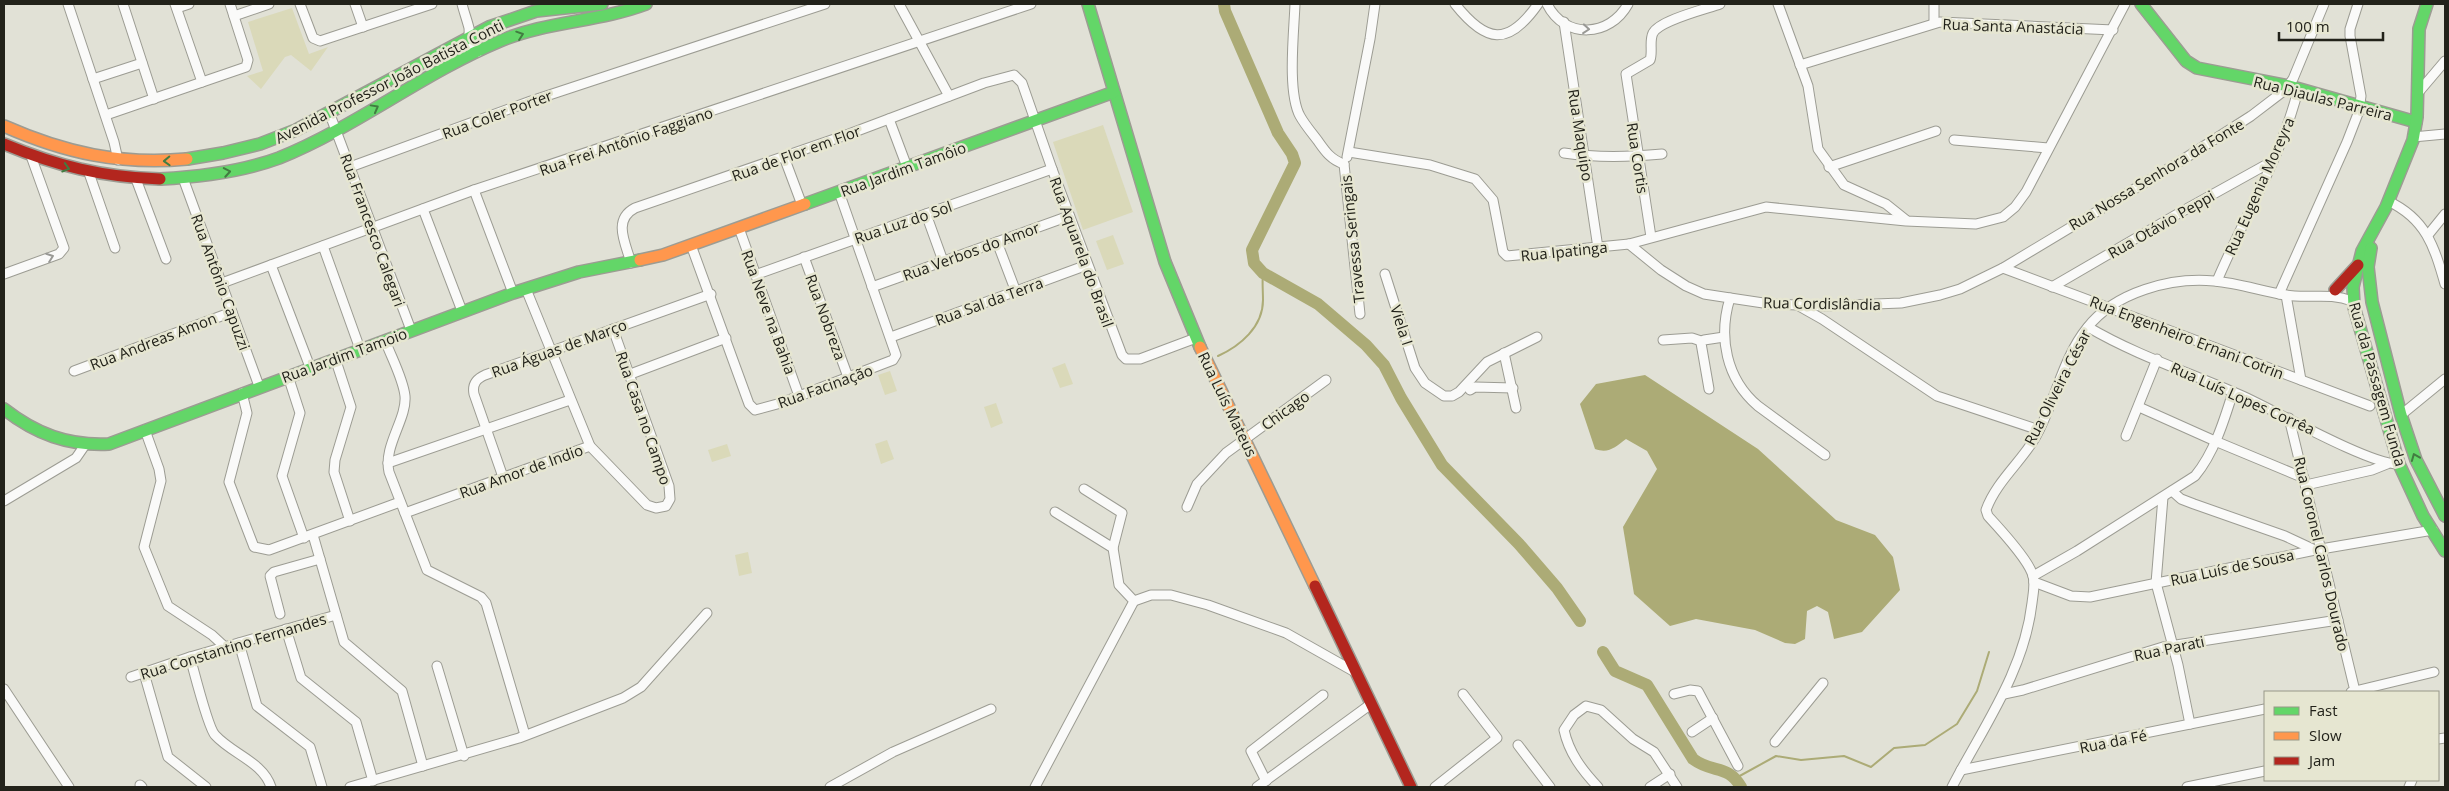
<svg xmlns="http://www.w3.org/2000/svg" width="2449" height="791" font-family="'Open Sans',sans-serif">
	<rect width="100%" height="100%" fill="#e1e1d6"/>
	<g fill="#dad9b9">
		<path d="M292,8l17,46 19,-7 -17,24 -20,-16 -6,2 -24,32 -14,-13 16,-5 -15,-49z"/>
		<path d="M1103,125l30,87 -50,18 -30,-88z"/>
		<path d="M1113,235l11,29 -17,6 -11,-29z"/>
		<path d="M1065,363l8,21 -13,4 -8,-20z"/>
		<path d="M890,371l7,20 -12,4 -7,-20z"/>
		<path d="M996,403l7,20 -12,5 -7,-21z"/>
		<path d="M887,440l7,19 -13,5 -6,-20z"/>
		<path d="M727,444l4,12 -19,6 -4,-12z"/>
		<path d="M748,552l4,21 -13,3 -4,-21z"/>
	</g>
	<path fill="#acab76" d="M1645,375l113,74 78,71 39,15 18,22 7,33 -38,42 -28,7 -6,-27 -11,-6 -10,5 -2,28 -10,5 -10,-1 -30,-13 -59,-11 -26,7 -36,-32 -11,-67 34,-58 -10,-18 -21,-12c-11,8 -17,15 -31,10l-15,-45 16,-20z"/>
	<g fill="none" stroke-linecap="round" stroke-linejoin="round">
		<g stroke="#acab76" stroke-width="2">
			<path d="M1218,356c22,-10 45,-29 45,-56 0,-9 -1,-18 0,-27"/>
			<path d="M1736,778l40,-22 25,4 43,-4 27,11 23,-19 31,-3 32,-21 20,-33 12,-39"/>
		</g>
		<g stroke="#acab76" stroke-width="12">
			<path d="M1224,4l1,7 53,122 14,21 3,9 -43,87 2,13 9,10 55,31 48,41 18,20 17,33 41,67 77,79 38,44 23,33"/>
			<path d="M1603,652l12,19 32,14 46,74c20,15 35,5 48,28"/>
		</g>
		<g stroke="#9c9c93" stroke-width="11">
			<g id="street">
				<path d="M68,4l46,138 4,18"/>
				<path d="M123,4l31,95"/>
				<path d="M175,4l27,78"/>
				<path d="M300,4l13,34 7,3 112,-37"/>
				<path d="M355,4l8,23"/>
				<path d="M462,4c2,8 5,16 7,24 1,11 -4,18 9,24"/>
				<path d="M899,4l50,92"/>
				<path d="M1295,4c-1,28 -8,88 5,112 5,9 12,17 18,25 7,10 13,19 26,23"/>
				<path d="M1455,4c31,39 53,43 83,0"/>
				<path d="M1547,4c18,36 63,33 81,0"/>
				<path d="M1778,4l30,82 10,63 26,36 42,19 20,16"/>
				<path d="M177,8l12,-4"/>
				<path d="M234,16l35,-12"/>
				<path d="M1564,22l34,226"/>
				<path d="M1934,23v-19"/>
				<path d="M1800,65l140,-43 173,8"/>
				<path d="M93,79l49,-16"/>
				<path d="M2417,94l28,-33"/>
				<path d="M329,112l82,218"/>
				<path d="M106,115l140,-48 2,-7 -18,-56"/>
				<path d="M889,119l18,48"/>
				<path d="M2413,137l32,-3"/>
				<path d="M1954,140l94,8"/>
				<path d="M1349,152l81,13 45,14 18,21 10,52 4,4 122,-12 137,-37 140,14 70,3 27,-7 12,-10 11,-15 99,-188"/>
				<path d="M1564,153c33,5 66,4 98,1"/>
				<path d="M784,157l18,48"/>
				<path d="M1347,157l23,-118 5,-35"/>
				<path d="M1344,164l16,150"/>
				<path d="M350,167l181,-66 294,-97"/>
				<path d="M1829,167l107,-36"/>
				<path d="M89,173l26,75"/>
				<path d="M183,178l76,208"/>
				<path d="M136,179l30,80"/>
				<path d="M474,190l39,103"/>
				<path d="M2388,201c38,18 46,45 57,83"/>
				<path d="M423,209l39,102"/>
				<path d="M926,214l17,47"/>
				<path d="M739,228l60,168"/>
				<path d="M2428,235l17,-21"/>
				<path d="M1651,237l-25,-163 24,-14c3,-8 -1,-19 3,-27 7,-13 53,-24 67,-29"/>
				<path d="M997,242l19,50"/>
				<path d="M1629,244l32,26 25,16 18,8 26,4 40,6 54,2 77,-3 39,-8 20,-6 43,-21 173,-104 75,-48 34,-26 8,-11 31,-75"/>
				<path d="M691,245l58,159 6,6 26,-7 112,-43 3,-5 -57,-163"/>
				<path d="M323,246l37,103"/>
				<path d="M804,257l44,120"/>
				<path d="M631,263c-5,-19 -19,-43 4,-55l214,-74 135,-51 30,-8 8,8 30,86 70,186 4,4h14l56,-21"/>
				<path d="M271,265l39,102"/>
				<path d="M2003,268l367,138"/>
				<path d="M4,274l55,-20 5,-6 -33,-92"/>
				<path d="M1385,274l30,94 10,15 19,13h8l7,-4 28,-30 50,-25"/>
				<path d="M755,275l297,-106"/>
				<path d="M2217,281c27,-64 64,-123 81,-191"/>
				<path d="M222,283l252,-93 557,-186"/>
				<path d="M872,287l197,-71"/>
				<path d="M2052,287l129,-75 90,-50"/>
				<path d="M526,289l64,157 57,59 9,3 10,-2 4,-7 -1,-13 -56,-157"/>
				<path d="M2279,294l68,-152 12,-31 2,-15 -11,-60v-7l8,-25"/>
				<path d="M2286,295l15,85"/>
				<path d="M1730,298c-12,39 -4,81 28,108l67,49"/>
				<path d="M1799,306l23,13 115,77 102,34"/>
				<path d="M2088,327c49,29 106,47 159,71 30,14 126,68 152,66"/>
				<path d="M891,337l196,-72"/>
				<path d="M385,340c6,17 18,38 20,56 2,23 -22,50 -16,76l38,98 54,27 5,6 39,132"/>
				<path d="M1663,340l29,-2 9,3"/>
				<path d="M1504,353l12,55"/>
				<path d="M335,358l16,49 -16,53 -1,12 16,49"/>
				<path d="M74,371l158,-59"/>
				<path d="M628,375l98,-37"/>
				<path d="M288,376l12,37 -18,63 22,62"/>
				<path d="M1709,389l-8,-46 3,-3 20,-3"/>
				<path d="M1470,390l5,-3 38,1"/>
				<path d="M242,393l5,20 -18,69 25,65 15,3 131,-48"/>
				<path d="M2139,407l76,34 89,37"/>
				<path d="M2401,415l44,-36"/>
				<path d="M2289,418l66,273"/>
				<path d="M145,430l14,39 2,12 -17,66 24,59 44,29 13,12"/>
				<path d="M2126,436l31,-77"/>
				<path d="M388,463l182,-63"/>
				<path d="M503,477l-29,-83c-2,-10 2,-15 11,-19l226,-81"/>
				<path d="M2306,485l66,-15 15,-6"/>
				<path d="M1084,489l38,24 -9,35"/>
				<path d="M2172,491l9,8 13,5 91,32 30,14"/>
				<path d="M2163,497l-7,86 22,82 12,59"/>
				<path d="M4,501l72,-43 9,-13"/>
				<path d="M1187,507l10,-23 29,-31 100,-73"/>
				<path d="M405,513l185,-67"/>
				<path d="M313,535l31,107 58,49 21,75"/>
				<path d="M2033,576l44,-25 118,-75c19,-23 29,-55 38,-84"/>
				<path d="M2034,582l37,14 19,1 225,-47 118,-20"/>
				<path d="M1134,601l17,-6h20l37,10 78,28 69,39"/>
				<path d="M280,614l-10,-38 4,-4 46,-13"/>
				<path d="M286,629l15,49 55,44 17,59"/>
				<path d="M239,643l18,63 53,41 12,40"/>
				<path d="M190,657c4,14 18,71 25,78 17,19 48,27 56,52"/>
				<path d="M437,666l27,90"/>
				<path d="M144,673l24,84 38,30"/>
				<path d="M131,677l59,-20 146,-42"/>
				<path d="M4,689l65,98"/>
				<path d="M2351,692l83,-20"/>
				<path d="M1674,694l16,-4 8,1 40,75"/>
				<path d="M2004,694l19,-4 140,-43 175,-27"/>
				<path d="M1692,732l21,-14"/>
				<path d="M2438,739l7,-1"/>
				<path d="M1775,742l48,-59"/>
				<path d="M1518,745l32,42"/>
				<path d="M1961,770l304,-61"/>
				<path d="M1266,781l-15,-30 72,-56"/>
				<path d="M140,785l2,2"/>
				<path d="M350,787l169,-49 104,-40 18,-11 66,-74"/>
				<path d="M830,787l63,-35 98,-43"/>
				<path d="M1035,787l99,-186 -15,-16 -6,-37 -58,-36"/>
				<path d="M1257,787l114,-83"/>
				<path d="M1435,787l62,-49 -34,-44"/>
				<path d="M1598,787c-16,-17 -29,-34 -34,-57l10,-15 12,-9 15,4 32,29 21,13 23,35"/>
				<path d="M1650,787l20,-13"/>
				<path d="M1952,787c31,-60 72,-115 80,-184 1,-9 4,-21 0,-30 -6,-16 -32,-44 -44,-57l-2,-6c10,-28 35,-48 49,-72 20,-35 27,-79 52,-110 28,-36 84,-51 127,-47 24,2 47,10 71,14 24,4 44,-3 67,6"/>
				<path d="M2187,787l78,-16"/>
				<path d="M2409,787l3,-7"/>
			</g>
		</g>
		<g stroke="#9c9c93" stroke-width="14">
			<g id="fast">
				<path d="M1088,4l77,258 35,85"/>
				<path d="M2141,4l45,57 11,7 92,18 127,36"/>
				<path d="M2427,4l-8,25 -2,88 -4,23 -27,67 -24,44 -9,36 1,20 45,157 24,52 22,35"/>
				<path d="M187,159l36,-6 37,-9 36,-14 193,-103 47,-16 66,-7"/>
				<path d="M160,179c40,-2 81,-7 119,-21 77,-31 144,-85 221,-117 47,-20 98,-19 146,-37"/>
				<path d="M805,204l309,-112"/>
				<path d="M2371,248l-3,19 4,35 29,113 15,45 29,56"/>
				<path d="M4,409c32,25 64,37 105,35l404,-151 66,-21 61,-12"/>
			</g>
		</g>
		<g stroke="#9c9c93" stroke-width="14">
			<g id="slow">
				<path d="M4,126c61,27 116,39 183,33"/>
				<path d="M640,260l23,-5 142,-51"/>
				<path d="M1200,347l115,239"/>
			</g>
		</g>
		<g stroke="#9c9c93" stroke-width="14">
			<g id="jam">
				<path d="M4,144c53,22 98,33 156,35"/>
				<path d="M2335,290l23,-25"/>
				<path d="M1315,586l96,201"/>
			</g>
		</g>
		<use href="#street" stroke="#fafaf9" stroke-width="9"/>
		<use href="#fast" stroke="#63d668" stroke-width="11"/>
		<use href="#slow" stroke="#ff974d" stroke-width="11"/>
		<use href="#jam" stroke="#b3261e" stroke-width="11"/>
	</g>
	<defs><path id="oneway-chevron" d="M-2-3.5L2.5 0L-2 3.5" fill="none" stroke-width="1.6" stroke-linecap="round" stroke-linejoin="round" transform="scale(1.25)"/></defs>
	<g stroke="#999995">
		<use href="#oneway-chevron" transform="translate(1586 29) rotate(5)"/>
		<use href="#oneway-chevron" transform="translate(50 257) rotate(-20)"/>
	</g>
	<g stroke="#427c41">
		<use href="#oneway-chevron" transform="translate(520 35) rotate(-19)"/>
		<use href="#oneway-chevron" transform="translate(375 108) rotate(-29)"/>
		<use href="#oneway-chevron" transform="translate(167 161) rotate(178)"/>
		<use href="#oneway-chevron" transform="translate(66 168) rotate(16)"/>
		<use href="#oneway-chevron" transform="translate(227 172) rotate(-10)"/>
		<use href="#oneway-chevron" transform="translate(2415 457) rotate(-112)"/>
	</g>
	<g text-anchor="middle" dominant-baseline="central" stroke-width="5" stroke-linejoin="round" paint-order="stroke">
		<g font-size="15" fill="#22221a" stroke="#e6e6d1">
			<text transform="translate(2013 26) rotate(2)">Rua Santa Anastácia</text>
			<text transform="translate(389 81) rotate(-27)">Avenida Professor João Batista Conti</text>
			<text transform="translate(2323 98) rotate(14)">Rua Diaulas Parreira</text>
			<text transform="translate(497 114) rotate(-20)">Rua Coler Porter</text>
			<text transform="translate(1581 135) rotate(81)">Rua Maquipo</text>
			<text transform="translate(626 141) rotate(-19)">Rua Frei Antônio Faggiano</text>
			<text transform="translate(796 153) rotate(-20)">Rua de Flor em Flor</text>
			<text transform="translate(1638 158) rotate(81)">Rua Cortis</text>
			<text transform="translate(903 169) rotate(-20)">Rua Jardim Tamôio</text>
			<text transform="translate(2156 174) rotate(-31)">Rua Nossa Senhora da Fonte</text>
			<text transform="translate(2259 186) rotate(-66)">Rua Eugenia Moreyra</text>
			<text transform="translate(903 222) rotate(-19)">Rua Luz do Sol</text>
			<text transform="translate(2161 224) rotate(-30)">Rua Otávio Peppi</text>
			<text transform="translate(373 230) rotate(70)">Rua Francesco Calegari</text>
			<text transform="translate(1352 239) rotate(-96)">Travessa Seringais</text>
			<text transform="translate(971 251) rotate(-20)">Rua Verbos do Amor</text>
			<text transform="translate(1564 251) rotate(-6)">Rua Ipatinga</text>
			<text transform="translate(1082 252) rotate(70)">Rua Aquarela do Brasil</text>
			<text transform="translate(221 282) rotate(70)">Rua Antônio Capuzzi</text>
			<text transform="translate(989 301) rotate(-20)">Rua Sal da Terra</text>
			<text transform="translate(1822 303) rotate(1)">Rua Cordislândia</text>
			<text transform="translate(769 312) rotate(70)">Rua Neve na Bahia</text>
			<text transform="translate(826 317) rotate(70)">Rua Nobreza</text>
			<text transform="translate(1402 325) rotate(72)">Viela I</text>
			<text transform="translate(2187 337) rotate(21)">Rua Engenheiro Ernani Cotrin</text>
			<text transform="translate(153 341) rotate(-21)">Rua Andreas Amon</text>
			<text transform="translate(559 348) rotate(-20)">Rua Águas de Março</text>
			<text transform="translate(344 355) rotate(-20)">Rua Jardim Tamoio</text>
			<text transform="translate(2378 384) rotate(74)">Rua da Passagem Funda</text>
			<text transform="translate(825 386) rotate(-20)">Rua Facinação</text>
			<text transform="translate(2057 387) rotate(-63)">Rua Oliveira César</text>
			<text transform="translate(2243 398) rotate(24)">Rua Luís Lopes Corrêa</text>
			<text transform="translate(1228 404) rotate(64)">Rua Luís Mateus</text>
			<text transform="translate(1285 410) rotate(-36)">Chicago</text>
			<text transform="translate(644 418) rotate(71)">Rua Casa no Campo</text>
			<text transform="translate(521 471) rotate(-20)">Rua Amor de Indio</text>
			<text transform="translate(2322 554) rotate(77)">Rua Coronel Carlos Dourado</text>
			<text transform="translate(2232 567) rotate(-12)">Rua Luís de Sousa</text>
			<text transform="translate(233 646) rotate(-17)">Rua Constantino Fernandes</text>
			<text transform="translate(2169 648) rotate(-12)">Rua Parati</text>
			<text transform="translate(2113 741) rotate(-11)">Rua da Fé</text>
		</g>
	</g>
	<rect width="2449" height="791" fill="none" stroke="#22221a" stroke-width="10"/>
	<rect x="2264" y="691" width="175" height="90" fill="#e6e6d1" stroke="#989888"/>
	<rect x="2274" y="707" width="25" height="8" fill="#63d668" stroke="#989888"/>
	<text x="2309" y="716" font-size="15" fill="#22221a">Fast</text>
	<rect x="2274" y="732" width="25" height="8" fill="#ff974d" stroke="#989888"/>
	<text x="2309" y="741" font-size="15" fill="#22221a">Slow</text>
	<rect x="2274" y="757" width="25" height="8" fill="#b3261e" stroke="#989888"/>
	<text x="2309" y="766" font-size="15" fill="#22221a">Jam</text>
	<path d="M2279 32v8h104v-8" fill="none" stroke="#22221a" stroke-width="2.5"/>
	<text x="2286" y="32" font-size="15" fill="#22221a" stroke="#e6e6d1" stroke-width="4" paint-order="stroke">100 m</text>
</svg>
